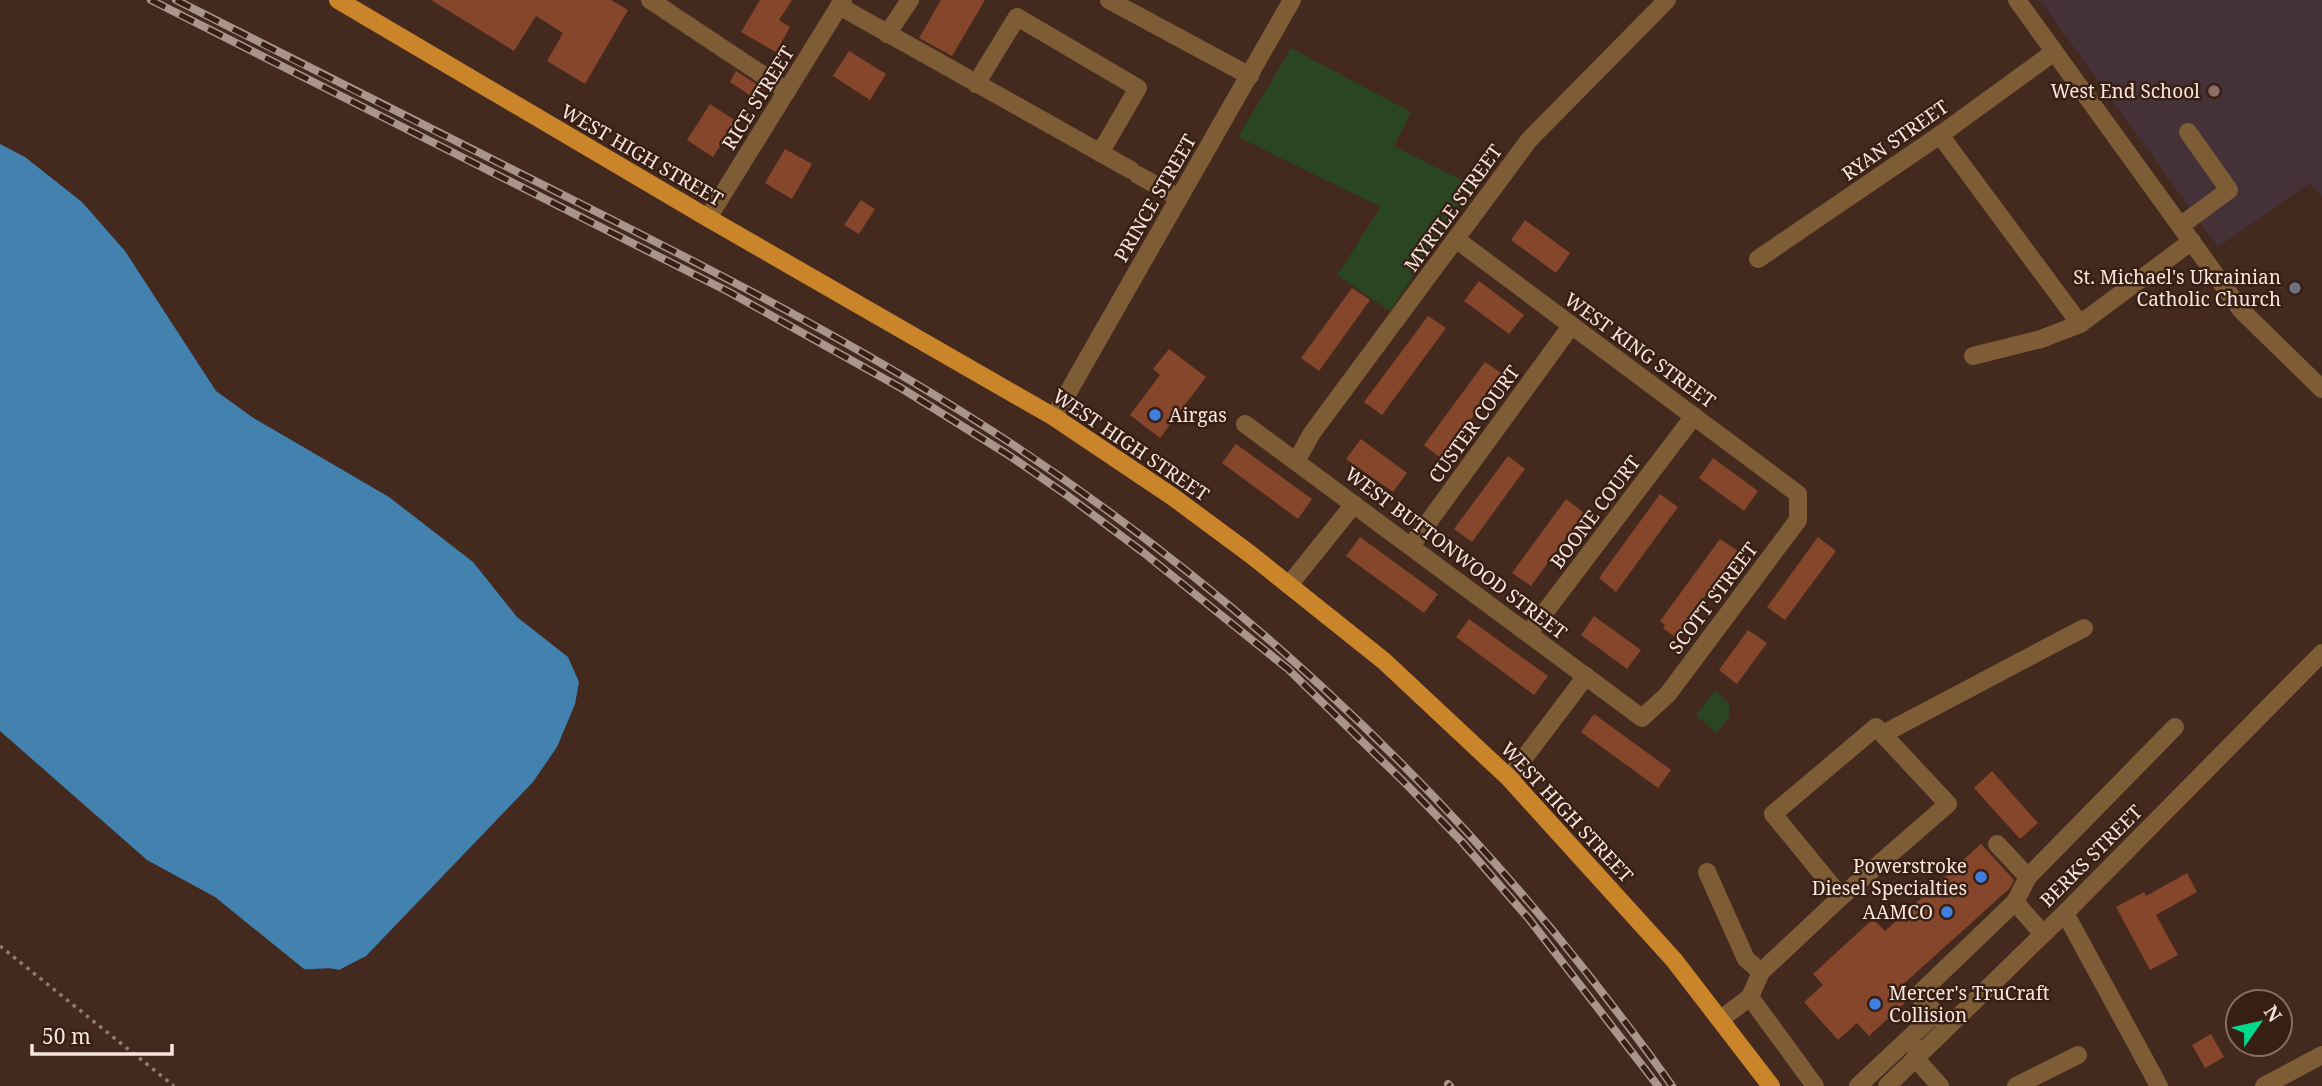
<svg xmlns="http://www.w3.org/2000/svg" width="2322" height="1086" font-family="'Noto Serif',serif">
	<rect width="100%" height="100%" fill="#43291e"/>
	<path fill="#453239" d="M2040,0h282v196l-12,-13 -92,64z"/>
	<g fill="#2a4522">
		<path d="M1291,48l120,64 -17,34 79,40 -83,125 -53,-36 44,-68 -143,-70z"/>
		<path d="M1715,691l14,12v14l-12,16 -21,-18z"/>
	</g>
	<path fill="#4381ae" d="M0,144l25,13 57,45 43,49 91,140 36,26 137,80 84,65 44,55 51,40 11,25 -4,22 -18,43 -24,35 -167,174 -27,14c-11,-4 -23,0 -35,-1l-89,-72 -68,-37 -147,-129z"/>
	<g fill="#85462b">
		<path d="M431,0h180l17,10 -43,74 -38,-23 16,-28 -27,-17 -22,35z"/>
		<path d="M760,0h32l-13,20 11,7 -14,25 -35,-20z"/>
		<path d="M941,0h44l-33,56 -33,-18z"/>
		<path d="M849,51l37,23 -16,26 -37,-24z"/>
		<path d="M736,71l28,18 -7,11 -27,-18z"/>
		<path d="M710,104l26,17 -23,36 -26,-17z"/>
		<path d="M785,149l27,15 -20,35 -27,-16z"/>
		<path d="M861,200l14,9 -16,25 -15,-9z"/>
		<path d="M1525,220l45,33 -14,20 -45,-33z"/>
		<path d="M1479,281l45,34 -15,19 -45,-33z"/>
		<path d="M1352,288l18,12 -51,71 -18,-13z"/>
		<path d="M1428,316l18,12 -64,87 -18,-13z"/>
		<path d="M1169,349l37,28 -46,61 -30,-23 30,-40 -7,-6z"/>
		<path d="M1485,362l19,13 -62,84 -18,-14z"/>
		<path d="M1361,439l46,34 -14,19 -47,-33z"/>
		<path d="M1236,444l76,55 -14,20 -76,-56z"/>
		<path d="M1508,456l17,13 -53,73 -18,-13z"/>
		<path d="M1713,458l45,33 -14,20 -45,-33z"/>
		<path d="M1660,494l18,13 -62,85 -17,-14z"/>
		<path d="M1566,499l18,14 -53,73 -19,-13z"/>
		<path d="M1360,537l78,57 -14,19 -78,-57z"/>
		<path d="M1818,537l18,14 -51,69 -18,-13z"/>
		<path d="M1720,539l18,12 -63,86 -12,-9 2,-3 -5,-4z"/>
		<path d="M1594,616l47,34 -14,19 -46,-34z"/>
		<path d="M1469,619l79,57 -14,19 -78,-58z"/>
		<path d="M1748,630l19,13 -30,41 -18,-14z"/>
		<path d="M1594,714l77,56 -13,18 -77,-56z"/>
		<path d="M1992,771l46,52 -18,16 -46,-51z"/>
		<path d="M1981,844l33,36 -4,8 -111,100 9,12 -39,36 -12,-13 -19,17 -34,-38 19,-17 -10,-11 60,-55 12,12z"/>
		<path d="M2187,873l10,19 -41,23 22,40 -28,15 -34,-63 28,-15 2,4z"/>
		<path d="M2211,1034l13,23 -19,11 -13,-23z"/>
	</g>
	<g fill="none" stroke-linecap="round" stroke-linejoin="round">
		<path stroke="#917b72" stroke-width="3.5" stroke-dasharray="3.5 5" stroke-linecap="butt" d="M0,946l174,140"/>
		<g stroke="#7e5c36" stroke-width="18">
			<path d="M650,0l137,91"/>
			<path d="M1109,0l141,76"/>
			<path d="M2017,0l224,310 81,79"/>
			<path d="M839,6l292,164"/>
			<path d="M887,34l23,-34"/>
			<path d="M976,84l41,-67 121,71 -38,65"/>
			<path d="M1940,135l140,189 112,-83"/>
			<path d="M1138,175l41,23"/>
			<path d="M708,218l135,-218"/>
			<path d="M2180,226l49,-36 -41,-58"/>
			<path d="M1758,259l182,-124 114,-83"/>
			<path d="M1973,356l68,-17 39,-15"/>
			<path d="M1054,417l238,-417"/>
			<path d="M1245,424l397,294 26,-24 130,-174v-26l-341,-254"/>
			<path d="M1297,460l15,-27 217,-293 138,-140"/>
			<path d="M1411,546l160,-220"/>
			<path d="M1289,585l65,-81"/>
			<path d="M1529,633l165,-217"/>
			<path d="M1883,734l201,-106"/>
			<path d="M1509,778l77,-102"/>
			<path d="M1997,844l31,33"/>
			<path d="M1707,872l39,87 15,13"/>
			<path d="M2015,902l13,-25 147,-150"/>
			<path d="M2065,913l94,173"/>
			<path d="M1750,997l11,-25 80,-75 107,-93 -72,-77 -103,87 68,83"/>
			<path d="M1721,1019l29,-22 65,89"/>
			<path d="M1948,1026l-30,-31 97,-93 28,32"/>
			<path d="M1907,1040l28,-26"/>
			<path d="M1915,1058l25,28"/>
			<path d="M1858,1086l49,-46 14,13"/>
			<path d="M1887,1086l178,-173 257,-260"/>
			<path d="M2016,1086l62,-31"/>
			<path d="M2264,1086l58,-31"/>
		</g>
		<path stroke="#ca852a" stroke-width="18" d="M338,0l370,218 346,199 119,80 77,57 134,107 125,117 165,182 97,126"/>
		<g stroke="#aa958c" stroke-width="8">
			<g id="rail">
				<path d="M151,0l578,292 172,96 106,66 61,42 76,57 144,116 120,117 54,56 67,77 129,167"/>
				<path d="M176,0c131,67 263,133 395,199 151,76 302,153 444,247 217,144 411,323 572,527 29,37 58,74 85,113"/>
				<path d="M1448,1084l2,2"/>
			</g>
		</g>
		<use href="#rail" stroke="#381f14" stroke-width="5" stroke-dasharray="16" stroke-linecap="butt"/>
	</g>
	<circle fill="#8d6e63" stroke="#381f14" stroke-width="2.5" cx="2214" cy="91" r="7"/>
	<circle fill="#6b7280" stroke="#381f14" stroke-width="2.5" cx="2295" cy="288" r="7"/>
	<g fill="#3f7fe0" stroke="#381f14" stroke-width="2.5">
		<circle cx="1155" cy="415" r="7"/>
		<circle cx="1981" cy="877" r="7"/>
		<circle cx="1947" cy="912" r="7"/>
		<circle cx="1875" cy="1004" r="7"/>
	</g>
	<g text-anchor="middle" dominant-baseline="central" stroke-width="5" stroke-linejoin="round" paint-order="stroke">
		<g font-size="19" fill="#f7e5de" stroke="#381f14" text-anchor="end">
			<text x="2200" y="91">West End School</text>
			<text x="2281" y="277">St. Michael's Ukrainian<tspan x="2281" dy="22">Catholic Church</tspan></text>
			<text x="1169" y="415" text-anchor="start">Airgas</text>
			<text x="1967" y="866">Powerstroke<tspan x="1967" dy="22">Diesel Specialties</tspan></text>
			<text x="1933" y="912">AAMCO</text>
			<text x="1889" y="993" text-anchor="start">Mercer's TruCraft<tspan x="1889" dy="22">Collision</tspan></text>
		</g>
		<g font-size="19" fill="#f7e5de" stroke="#381f14">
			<text transform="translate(758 98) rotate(-58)">RICE STREET</text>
			<text transform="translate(1895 140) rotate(-35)">RYAN STREET</text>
			<text transform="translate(642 155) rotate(30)">WEST HIGH STREET</text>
			<text transform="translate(1155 198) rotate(-60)">PRINCE STREET</text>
			<text transform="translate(1453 208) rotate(-54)">MYRTLE STREET</text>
			<text transform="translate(1640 350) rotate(36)">WEST KING STREET</text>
			<text transform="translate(1474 424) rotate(-54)">CUSTER COURT</text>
			<text transform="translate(1131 445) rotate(34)">WEST HIGH STREET</text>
			<text transform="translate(1595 512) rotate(-53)">BOONE COURT</text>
			<text transform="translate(1456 553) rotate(37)">WEST BUTTONWOOD STREET</text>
			<text transform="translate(1713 598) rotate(-53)">SCOTT STREET</text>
			<text transform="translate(1567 812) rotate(47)">WEST HIGH STREET</text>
			<text transform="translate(2091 856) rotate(-45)">BERKS STREET</text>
		</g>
	</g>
	<g transform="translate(2259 1023) rotate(56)"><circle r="33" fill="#381f14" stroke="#846e65" stroke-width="2"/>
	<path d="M0-5L12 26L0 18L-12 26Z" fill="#00d98c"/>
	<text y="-10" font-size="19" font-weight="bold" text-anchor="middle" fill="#f7e5de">N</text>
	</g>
	<path d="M32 1044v10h140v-10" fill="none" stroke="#f7e5de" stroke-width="3.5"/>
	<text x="42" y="1044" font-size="21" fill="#f7e5de" stroke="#381f14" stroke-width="5" paint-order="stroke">50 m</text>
</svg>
